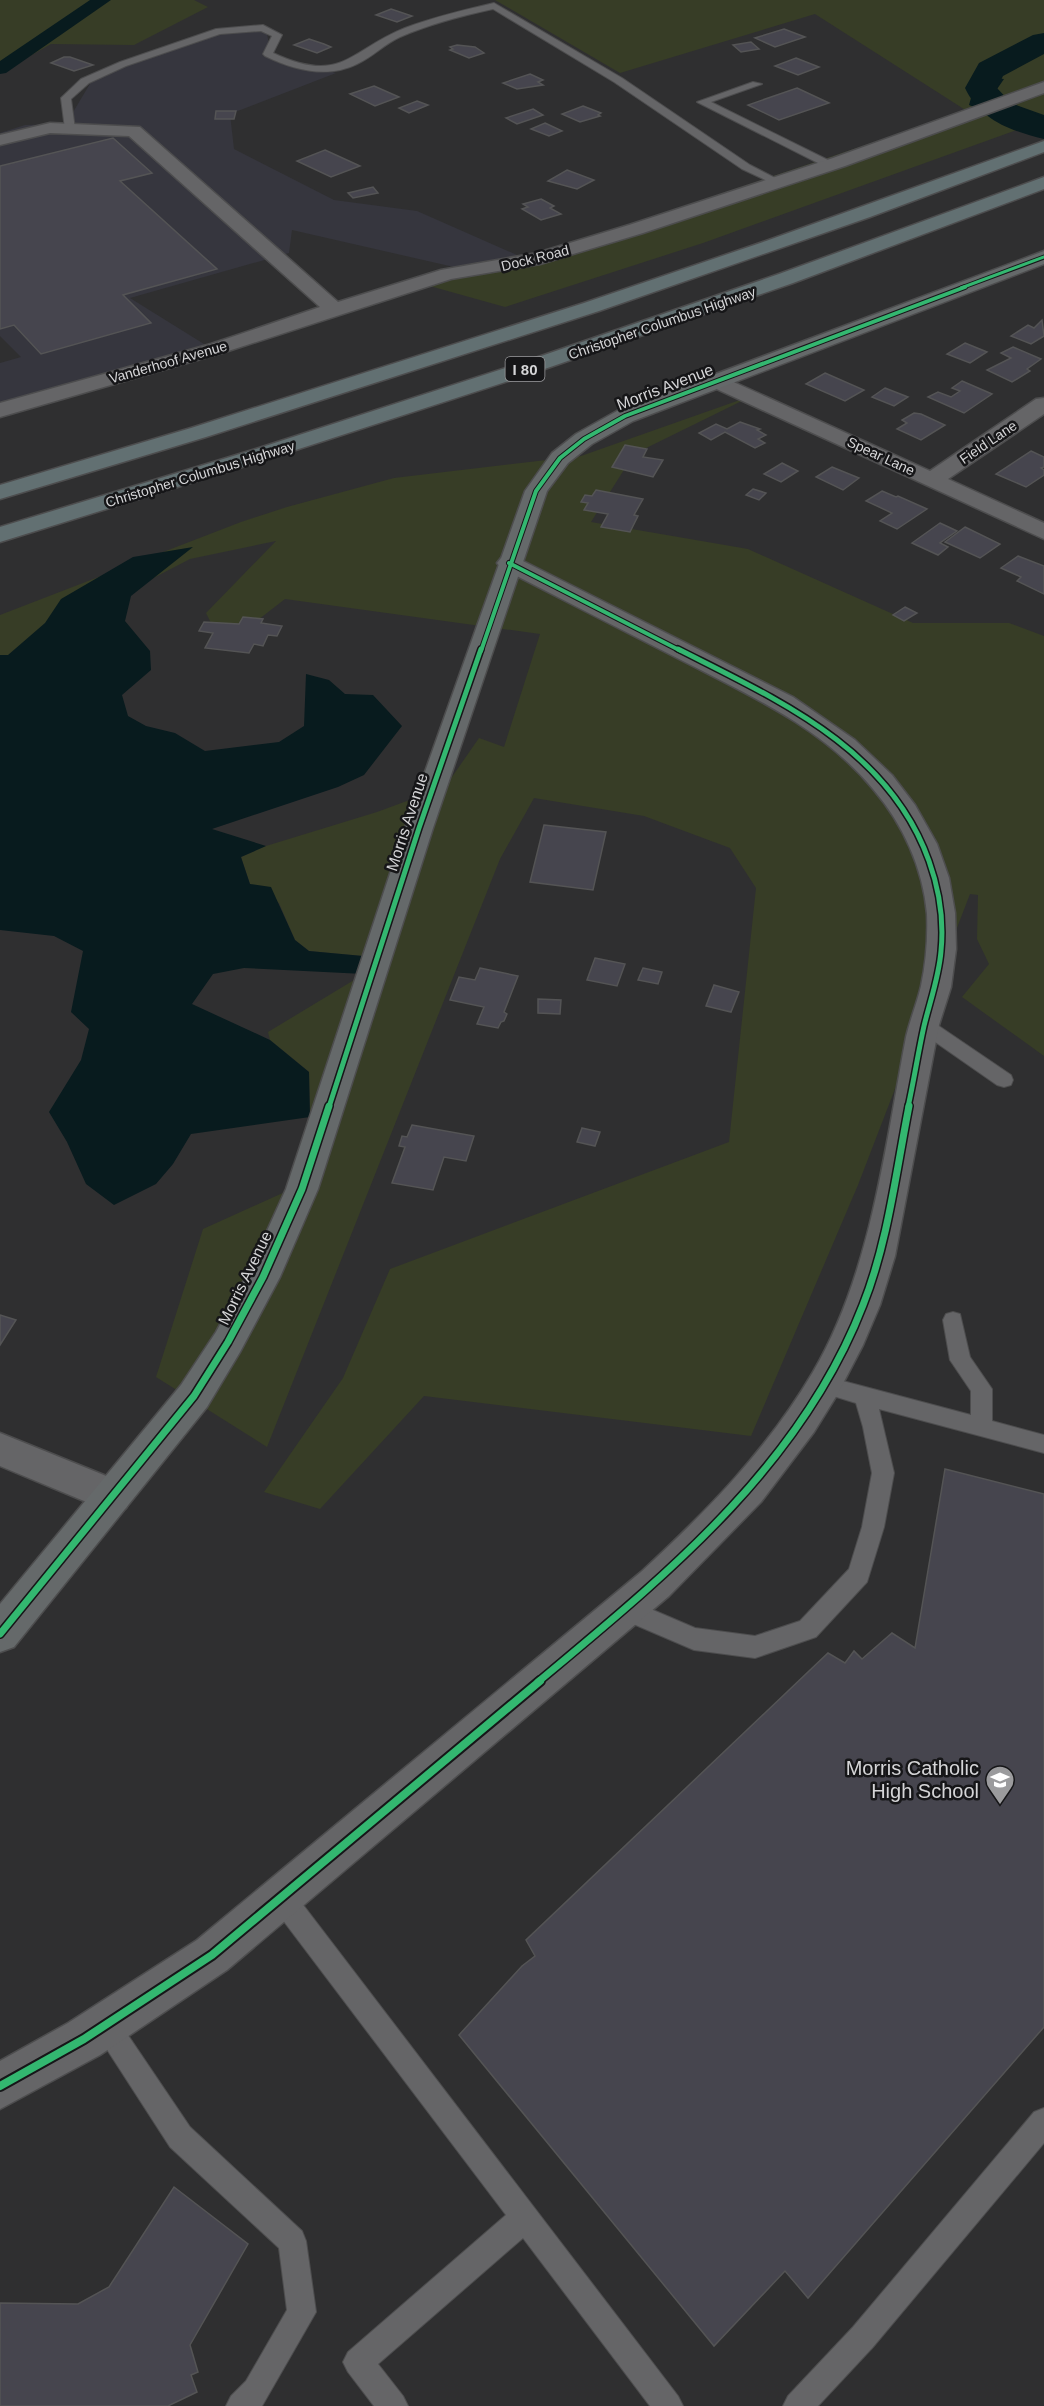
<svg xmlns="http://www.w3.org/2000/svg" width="1044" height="2406" font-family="Arial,sans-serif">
	<rect width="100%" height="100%" fill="#2f2f30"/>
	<path fill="#36363e" d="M240,26l26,2 5,28 65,17 -106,41 4,35 100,51 83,11 109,48 -59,11 -175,-40 -3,23 -159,45 82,51 -212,63v-49l21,-6 -21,-21v-203l25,-8 41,-1 28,-47z"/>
	<g fill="#373d26">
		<path d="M0,0h194l14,7 -74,38 -83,-1 -51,29z"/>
		<path d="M495,0h549v120l-341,123 -198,64 -86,-24 107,-24 441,-148 -152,-97 -195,59z"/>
		<path d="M754,395l-120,59 -43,68 157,27 165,74h96l35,13v420l-82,-59 27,-33 -12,-25 1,-44 -8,-1 -112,291 -107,251 -327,-40 -104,113 -56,-17 79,-114 47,-109 339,-127 27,-254 -26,-40 -86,-32 -110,-18 -34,61 -233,588 -111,-70 47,-148 104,-47 3,-65 -1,-45 -39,-32 -2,-8 96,-58 -2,-18 -53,-5 -14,-11 -16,-37 -29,-19 -9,-27 25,-11 111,-34 68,-25 34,-49 25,9 36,-113 -255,-35 -62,48 -17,-34 70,-72 -86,18 -81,42 -109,66v-52l241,-93 46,-15 107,-29 187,-22z"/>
	</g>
	<g fill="#081b1e">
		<path d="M982,76l22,3 -9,13 21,13 28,10v23l-75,-33 4,-14z"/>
		<path d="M193,547l-62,49 -6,25 25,30 1,19 -29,25 6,21 18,10 29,7 30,18 74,-9 25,-16 2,-52 23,6 16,14 28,1 29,31 -38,49 -26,12 -126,42 54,17 -25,11 9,27 21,3 24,53 14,11 54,5 1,18 -120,-6 -31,6 -21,30 78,36 39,32 1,45 -119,17 -18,30 -17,20 -42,21 -28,-21 -19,-42 -18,-30 32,-52 8,-31 -18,-17 12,-61 -29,-15 -54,-6v-275h8l37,-32 16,-24 72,-42z"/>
	</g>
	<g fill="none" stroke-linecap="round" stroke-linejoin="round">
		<path fill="#081b1e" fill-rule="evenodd" d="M90,0h21l-105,73 -6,1v-13z"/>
		<path fill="#081b1e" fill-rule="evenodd" d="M1044,33v21l-41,22 -6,12 14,15 33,15v21c-33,-8 -64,-19 -79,-51l14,-25 54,-28z"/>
	</g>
	<g fill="#46454e" stroke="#545455" stroke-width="1.5">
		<path d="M391,9l21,7 -15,6 -21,-7z"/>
		<path d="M784,29l21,8 -30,10 -20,-9z"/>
		<path d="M309,39l15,5 7,3 -14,6 -23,-8z"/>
		<path d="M751,42l8,7 -18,3 -8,-7z"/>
		<path d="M457,45l18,2 9,6 -15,5 -19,-8 3,-1 -3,-2z"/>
		<path d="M64,57h6l23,8 -19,6 -23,-8z"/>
		<path d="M796,58l23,9 -21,8 -23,-9z"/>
		<path d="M530,74l13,6 -5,2 5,3 -26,4 -14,-6z"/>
		<path d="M374,86l25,11 -24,9 -25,-12z"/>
		<path d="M797,88l32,15 -50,17 -31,-15z"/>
		<path d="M417,101l11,4 -19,8 -10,-5z"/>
		<path d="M583,106l18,7 -3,2 2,1 -20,6 -18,-8z"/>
		<path d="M533,109l10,6 -26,9 -11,-6z"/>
		<path d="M216,111h20l-2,8h-19z"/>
		<path d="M545,123l17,8 -13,5 -18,-7z"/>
		<path d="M113,138l39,35 -32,8 97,88 -94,26 28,28 -110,31 -27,-29 -14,4v-163z"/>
		<path d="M325,150l35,16 -29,11 -34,-16z"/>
		<path d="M567,170l27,10 -17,9 -29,-8z"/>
		<path d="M373,187l5,6 -25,5 -5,-5z"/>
		<path d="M541,199l13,7 -4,2 11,6 -20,6 -19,-11 6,-2 -5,-3z"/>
		<path d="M1042,320l2,16 -13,8 -20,-8 17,-11 6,3z"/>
		<path d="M965,343l22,9 -17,11 -23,-9z"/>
		<path d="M1013,347l28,12 -14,10 3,2 -18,11 -25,-12 24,-12 -10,-5z"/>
		<path d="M825,373l39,17 -19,11 -39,-17z"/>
		<path d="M962,381l30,13 -28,19 -36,-16 10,-5 13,5 9,-6 -8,-3z"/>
		<path d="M885,388l23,9 -14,9 -22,-9z"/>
		<path d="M914,413l7,1 24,11 -24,15 -24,-11 10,-6 -5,-3z"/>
		<path d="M740,422l20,7 -3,1 9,5 -8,4 7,4 -10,5 -30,-16 -14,8 -12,-7 17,-9 11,5z"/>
		<path d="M625,445l22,4 -4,8 20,3 -10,17 -41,-10z"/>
		<path d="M1031,451l13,6v10l-3,1 3,2v5l-18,12 -30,-13z"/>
		<path d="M782,463l16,8 -17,11 -17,-8z"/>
		<path d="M832,467l27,11 -16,12 -27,-13z"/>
		<path d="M753,489l13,4 -7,7 -13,-5z"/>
		<path d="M596,490l47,9 -9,16 4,1 -8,16 -29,-5 7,-13 -24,-4 4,-7 -7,-1 4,-7 7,1z"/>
		<path d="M882,491l14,6 2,-1 29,13 -30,20 -17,-8 12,-8 -26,-12z"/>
		<path d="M940,523l17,8 -17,12 8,4 -10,8 -26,-12z"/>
		<path d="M965,527l35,17 -20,14 -35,-16z"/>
		<path d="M1018,556l26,10v28l-27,-13 4,-4 -20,-9z"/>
		<path d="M905,607l12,6 -13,8 -11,-6z"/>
		<path d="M243,617l20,2 -2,4 21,3 -5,10 -9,-1 -5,11 -9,-2 -5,9 -44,-5 8,-15 -14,-2 5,-9 35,2z"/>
		<path d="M544,825l62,7 -13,58 -63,-8z"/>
		<path d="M595,958l30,6 -8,22 -30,-6z"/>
		<path d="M480,968l38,8 -14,36 3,2 -3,7 -3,1 -3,6 -21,-4 7,-17 -34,-7 9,-23 16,3z"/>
		<path d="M643,968l19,4 -4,12 -20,-4z"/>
		<path d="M714,985l25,7 -8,20 -25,-6z"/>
		<path d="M538,999l23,1 -1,14 -22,-1z"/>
		<path d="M412,1125l62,11 -8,25 -22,-4 -11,33 -41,-7 13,-36 -6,-1 3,-10 5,1z"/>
		<path d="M582,1128l18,4 -5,14 -18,-4z"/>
		<path d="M0,1315l16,5 -16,25z"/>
		<path d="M945,1469l99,25v533l-236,271 -23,-27 -71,75 -255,-311 63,-69 13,-10 -9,-16 302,-287 17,10 9,-12 8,8 30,-26 23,15z"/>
		<path d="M174,2187l74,57 -58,101 8,27 -7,3 6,17 -29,14h-168v-103l78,1 31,-17z"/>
	</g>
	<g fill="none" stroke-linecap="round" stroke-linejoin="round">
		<g stroke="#4d4d4e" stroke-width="2">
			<g id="lane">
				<path d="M494,3l128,75 128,87 33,17 -1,2h-8l-32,-15 -128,-87 -121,-73c-32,7 -63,15 -93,28 -16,7 -27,20 -43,27 -30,15 -63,6 -92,-8l-2,-2 9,-18 -11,-5 -41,3 -94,32 -37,17 -18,16 4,30 -5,3 -5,-3 -4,-31 20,-19 39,-17 96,-33 47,-4 19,10 -9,18c69,32 75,-2 132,-25 29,-11 59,-18 89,-25z"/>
				<path d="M753,82l9,2 -51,18 123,61v4h-8l-129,-65z"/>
				<path d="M924,1018l6,2 81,55 2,5 -2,5 -7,2 -7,-2 -79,-55 -3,-5 3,-5z"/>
				<path d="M953,1312l7,2 10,43 22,32v32l52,14v18l-165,-44 15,64 -10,54 -17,55 -51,55 -61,21 -61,-8 -77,-33 -3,-8 3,-8 8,-3 70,30 60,8 45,-15 49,-52 13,-42 10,-54 -9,-46 -7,-24 -39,-12 -4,-6 4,-6 7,-3 147,39v-24l-21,-31 -7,-40 3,-6z"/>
				<path d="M282,1885l9,4 387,507 5,10h-33l-127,-168 -145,126 25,32 5,10h-34l-26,-34 -5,-10 5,-10 158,-137 -233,-308 -4,-9 4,-9z"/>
				<path d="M106,2012l9,4 75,111 112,104 4,10 10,71 -54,94h-36l5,-10 15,-15 41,-71 -8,-62 -109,-101 -73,-113 -4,-9 4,-9z"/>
				<path d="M1044,2108v35l-171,204 -55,59h-35l5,-10 65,-69 181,-215z"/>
			</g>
		</g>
		<g stroke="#4d4d4e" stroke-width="3">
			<g id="street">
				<path d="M1044,82v11l-199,73 -202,67 -103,31 -89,15 -226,73 -225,65v-14l211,-59 109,-37 -191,-171 -79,-3 -50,12v-10l50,-12 90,4 198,175 103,-32 96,-17 92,-28 204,-67z"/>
				<path d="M718,375l212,96 106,-72 8,-1v16l-96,65 96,44v16l-334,-153 -3,-5 3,-5z"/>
				<path d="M509,556l8,2 276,139 62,43 37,35 23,30 22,39 12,34 6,35 1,36 -5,38 -12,38 -44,231 -15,49 -17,40 -26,50 -23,37 -53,70 -92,94 -442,374 -127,85 -100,54v-48l68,-38 129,-83 444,-368c65,-60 127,-123 172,-200 58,-99 72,-224 93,-335 4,-17 11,-34 15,-51 5,-23 7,-48 6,-72 -4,-46 -24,-90 -54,-125 -50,-61 -122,-93 -190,-128 -61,-31 -122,-62 -182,-93l-4,-5 4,-5z"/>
				<path d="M0,1433l126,51 6,12 -6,12 -13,5 -113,-47z"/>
			</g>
		</g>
		<g stroke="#4d4d4e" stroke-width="3">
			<path id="secondary" d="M1044,251v13l-411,157 -41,23 -24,19 -21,28 -114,337 -115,361 -38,88 -40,75 -33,55 -193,240 -14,5v-48l181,-219 35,-53 32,-59 38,-84 119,-361 120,-337 27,-38 24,-19 41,-23z"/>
		</g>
		<g stroke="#4d4d4e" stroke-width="3">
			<g id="highway">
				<path d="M1044,141v11l-174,65 -271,94 -393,126 -206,62v-14l191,-57 393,-125 182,-62z"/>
				<path d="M1044,177v12l-251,94 -260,90 -262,85 -271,84v-15l256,-78 262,-85 261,-90z"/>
			</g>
		</g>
		<use href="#lane" fill="#656567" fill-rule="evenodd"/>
		<use href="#street" fill="#656567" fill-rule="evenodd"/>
		<use href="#secondary" fill="#65696a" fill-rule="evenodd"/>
		<use href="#highway" fill="#627072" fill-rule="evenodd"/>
		<g stroke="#161618" stroke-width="5">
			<path id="cycleway-far4" d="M961,288l83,-31"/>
		</g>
		<g stroke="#161618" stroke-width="6">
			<g id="cycleway-far3">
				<path d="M509,563l172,88"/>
				<path d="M481,651l55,-160 24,-33 24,-19 41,-23 340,-129"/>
			</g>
		</g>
		<g stroke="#161618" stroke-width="8">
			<g id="cycleway-far2">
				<path d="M678,649c100,51 211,99 251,212 10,28 15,60 12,90 -2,26 -11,50 -17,75 -6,27 -10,54 -16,81"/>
				<path d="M329,1107l90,-279 62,-179"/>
			</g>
		</g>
		<g stroke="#161618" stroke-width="10">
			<g id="cycleway-far1">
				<path d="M0,1634l194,-238 34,-54 35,-65 39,-88 27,-83"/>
				<path d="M538,1682c128,-107 263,-216 325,-377 25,-63 33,-133 46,-199"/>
			</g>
		</g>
		<g stroke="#161618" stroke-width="12">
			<path id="cycleway" d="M0,2086l84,-47 128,-84 328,-274"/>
		</g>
		<use href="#cycleway-far4" stroke="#33b770" stroke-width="3"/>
		<use href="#cycleway-far3" stroke="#33b770" stroke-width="4"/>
		<use href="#cycleway-far2" stroke="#33b770" stroke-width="5"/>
		<use href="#cycleway-far1" stroke="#33b770" stroke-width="7"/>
		<use href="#cycleway" stroke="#33b770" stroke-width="8"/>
	</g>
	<defs>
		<g id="school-pin" transform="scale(1.5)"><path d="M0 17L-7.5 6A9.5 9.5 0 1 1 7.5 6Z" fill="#9b9b9d" stroke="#161618"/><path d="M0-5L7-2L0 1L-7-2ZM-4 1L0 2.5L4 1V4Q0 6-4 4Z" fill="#fff"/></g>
	</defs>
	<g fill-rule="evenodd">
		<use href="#school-pin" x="1000" y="1780"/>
	</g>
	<g text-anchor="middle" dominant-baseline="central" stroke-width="5" stroke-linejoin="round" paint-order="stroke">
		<g font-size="14" fill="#d5d5d7" stroke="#161618">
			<text transform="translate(535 258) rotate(-14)">Dock Road</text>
			<text transform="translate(662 323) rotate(-19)">Christopher Columbus Highway</text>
			<text transform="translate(168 362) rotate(-16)">Vanderhoof Avenue</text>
			<text transform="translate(988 442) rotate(-34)">Field Lane</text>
			<text transform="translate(881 456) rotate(25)">Spear Lane</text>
			<text transform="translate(200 474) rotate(-17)">Christopher Columbus Highway</text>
		</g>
		<rect fill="#161618" stroke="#9c9c9e" stroke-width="1.5" x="505.5" y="357" width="39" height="24" rx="4.5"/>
		<g font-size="15" font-weight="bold" fill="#d5d5d7">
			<text x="525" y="369">I 80</text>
		</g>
		<g font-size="16" fill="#d5d5d7" stroke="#161618">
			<text transform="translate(665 387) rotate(-21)">Morris Avenue</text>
			<text transform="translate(407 822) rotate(-72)">Morris Avenue</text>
			<text transform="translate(245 1278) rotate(-64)">Morris Avenue</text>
		</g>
		<g font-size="20" fill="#d5d5d7" stroke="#161618" text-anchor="end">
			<text x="979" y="1768">Morris Catholic<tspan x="979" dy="23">High School</tspan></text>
		</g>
	</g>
</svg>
